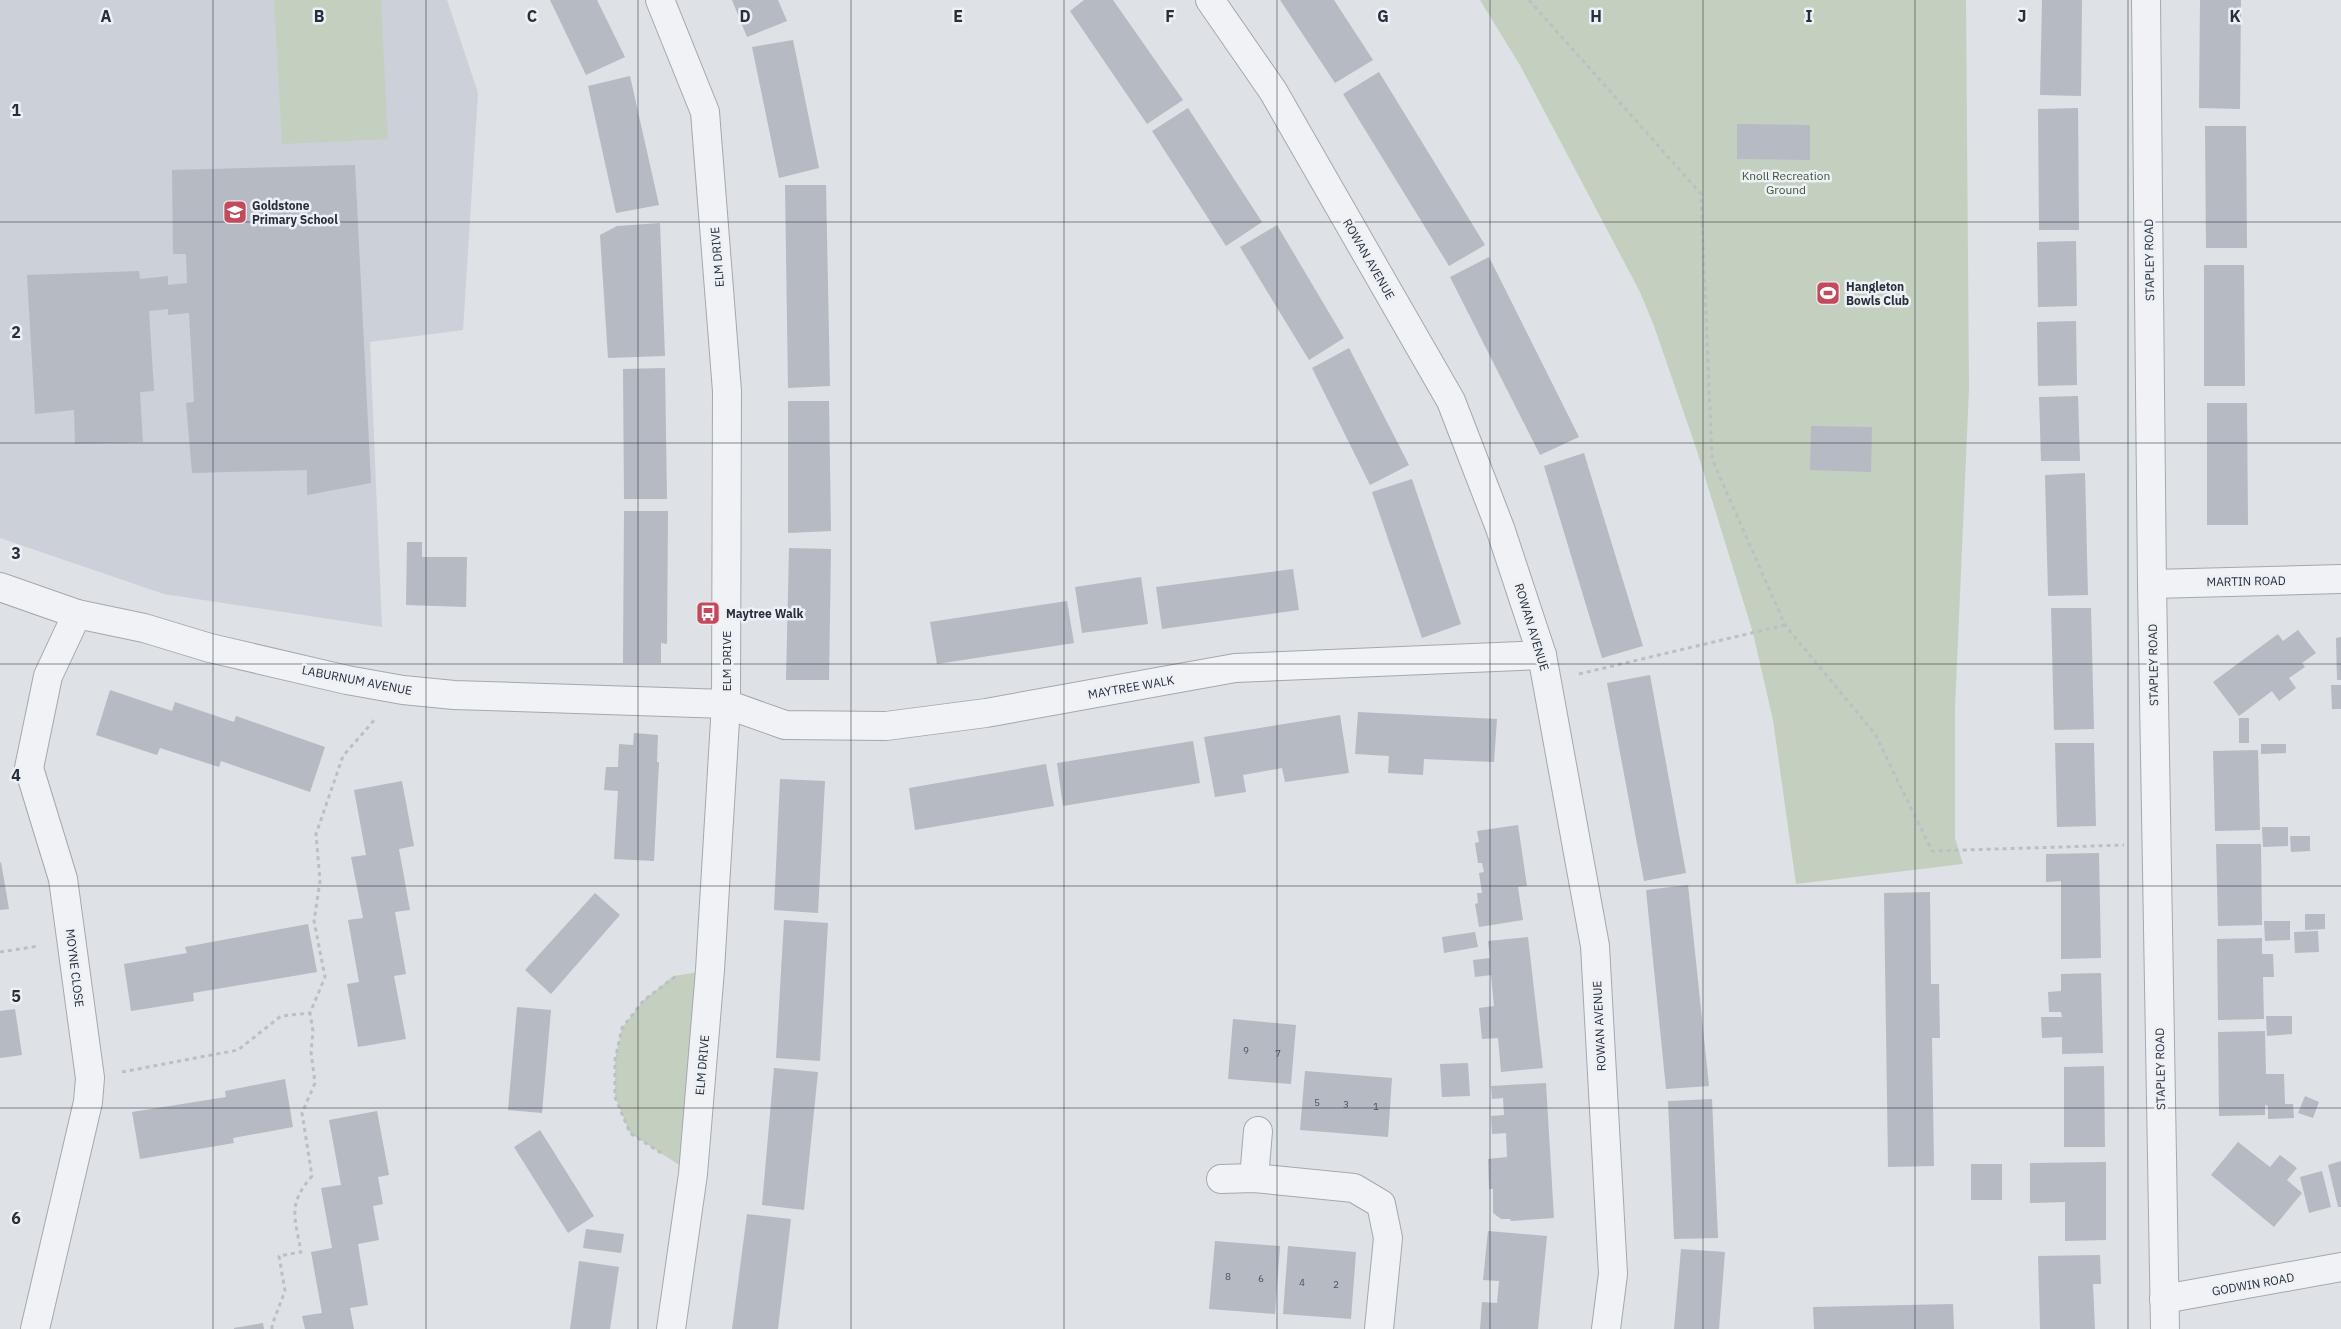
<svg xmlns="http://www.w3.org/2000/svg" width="2341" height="1329" font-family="'IBM Plex Sans',sans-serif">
	<rect width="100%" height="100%" fill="#dee1e6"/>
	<path fill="#ccd0d8" d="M0,0h447l31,93 -15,237 -93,12 12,285 -218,-33 -164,-56z"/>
	<g fill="#c3d0bf">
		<path d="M274,0h107l7,139 -106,5z"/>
		<path d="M1480,0h486l3,389 -14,319v130l8,26 -167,20 -23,-164 -20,-87 -57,-185 -42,-122 -14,-34 -119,-225z"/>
		<path d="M710,970l-17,204 -63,-41 -15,-36v-37l7,-32 22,-28 30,-24z"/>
	</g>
	<g fill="#b5bac3">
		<path d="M550,0h47l28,57 -39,18z"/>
		<path d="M732,0h46l9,21 -40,16z"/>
		<path d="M1084,0h29l70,100 -36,24 -77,-113z"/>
		<path d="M1280,0h54l39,60 -38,23z"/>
		<path d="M2042,0h40l-1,96 -41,-1z"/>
		<path d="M2200,0h41l-1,109 -41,-1z"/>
		<path d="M793,40l26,128 -40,10 -27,-131z"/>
		<path d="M1379,72l106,173 -36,21 -106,-172z"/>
		<path d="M630,76l29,129 -43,8 -28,-127z"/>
		<path d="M1188,108l74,114 -36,24 -74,-115z"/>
		<path d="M2078,108l1,122h-40l-1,-121z"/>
		<path d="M1737,124l73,1v35l-73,-1z"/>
		<path d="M2205,126h41l1,122h-41z"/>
		<path d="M355,165l16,318 -64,12v-25l-115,3 -6,-70 8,-1 -5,-89 -21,2v-6l-19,2 5,80 -14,1 3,50 -68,2 -1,-34 -39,4 -8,-139 112,-4 1,8 28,-3v9l19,-2 -1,-29h-13l-1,-84z"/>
		<path d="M785,185h41l4,201 -42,2z"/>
		<path d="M660,223l5,133 -57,2 -8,-123 17,-9z"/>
		<path d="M1277,225l67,113 -35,22 -69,-113z"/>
		<path d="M2076,241l1,65 -39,1 -1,-65z"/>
		<path d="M1489,257l90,180 -39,18 -90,-178z"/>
		<path d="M2204,265h40l1,121h-41z"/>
		<path d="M2076,321l1,64 -39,1 -1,-64z"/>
		<path d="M1349,348l60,117 -39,20 -58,-117z"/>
		<path d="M665,368l2,131h-43l-1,-130z"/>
		<path d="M2078,396l2,65h-39l-2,-64z"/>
		<path d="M788,401h41l2,130 -43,2z"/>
		<path d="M2207,403h40l1,122h-41z"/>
		<path d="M1811,426l61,1 -1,45 -61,-2z"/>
		<path d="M1584,453l59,193 -41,12 -58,-192z"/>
		<path d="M2085,473l3,122 -40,1 -3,-121z"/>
		<path d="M1412,479l49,145 -39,14 -50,-146z"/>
		<path d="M624,511h44l-1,133 -6,-1v20h-38z"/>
		<path d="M407,542h15v15h45l-1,50 -60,-2z"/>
		<path d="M789,548l42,1 -2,131h-43z"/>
		<path d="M1293,569l6,41 -137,19 -6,-42z"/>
		<path d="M1141,577l7,47 -66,9 -7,-46z"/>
		<path d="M1067,601l7,42 -137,21 -7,-42z"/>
		<path d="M2051,608h40l3,121 -40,1z"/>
		<path d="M2298,630l18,23 -14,10 3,4 -16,11 7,10 -17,13 -7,-10 -33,25 -26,-34 65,-48 5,7z"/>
		<path d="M2341,637v43h-4l-1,-42z"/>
		<path d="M1650,675l36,198 -42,8 -37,-198z"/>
		<path d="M2331,685h10v24h-9z"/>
		<path d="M110,690l62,21 3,-9 59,20 2,-6 89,31 -15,45 -89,-31 -2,6 -59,-19 -3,7 -61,-20z"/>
		<path d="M1358,712l139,7 -3,43 -70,-3 -1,16 -35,-2 1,-17 -34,-2z"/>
		<path d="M1340,715l9,58 -64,9 -3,-14 -39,7 3,17 -31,5 -11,-60z"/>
		<rect x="2239" y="718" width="10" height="25"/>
		<path d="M634,733l24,2 -1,27h2l-5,99 -40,-2 4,-68 -14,-1 2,-23h12l1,-23 14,1z"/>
		<path d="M1193,741l7,42 -137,23 -6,-43z"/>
		<path d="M2055,743h39l2,83 -39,1z"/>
		<path d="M2261,744h25v9l-25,1z"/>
		<path d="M2258,750l2,80 -45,1 -2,-80z"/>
		<path d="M1046,764l8,42 -139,24 -6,-42z"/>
		<path d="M780,779l45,2 -7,132 -44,-3z"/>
		<path d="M402,781l12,65 -15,3 11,61 -15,2 11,62 -12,2 12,63 -48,8 -11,-63 12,-2 -11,-62 15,-2 -12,-61 15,-2 -12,-65z"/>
		<path d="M1518,825l9,61 -9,1 5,33 -44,7 -4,-23 3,-1 -1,-10h5l-3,-20 5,-1 -2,-9h-4l-3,-20 4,-1 -2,-11z"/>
		<path d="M2262,827h26v19l-25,1z"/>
		<path d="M2290,836h20v15l-19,1z"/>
		<path d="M2216,844h45l1,81 -44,1z"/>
		<path d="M2099,853l2,105 -40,1v-78l-15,1v-28z"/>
		<path d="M1,862l8,47 -9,1v-47z"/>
		<path d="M1688,885l21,201 -43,3 -20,-199z"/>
		<path d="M1930,892l1,92h8l1,54h-8l2,128 -46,1 -4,-274z"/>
		<path d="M595,893l25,22 -69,79 -26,-24z"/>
		<path d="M2305,914h20v15l-20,1z"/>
		<path d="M784,920l44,3 -8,138 -44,-3z"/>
		<path d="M2264,921h26v19l-25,1z"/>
		<path d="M308,924l9,48 -124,21 1,8 -63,10 -7,-47 63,-11 -2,-6z"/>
		<path d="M2318,931l1,21 -24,1 -1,-21z"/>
		<path d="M1475,932l3,15 -34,6 -2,-16z"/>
		<path d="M1528,937l15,131 -42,4 -3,-34 -16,1 -3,-31 15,-2 -3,-31 -16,2 -2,-17 17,-2 -2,-17z"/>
		<path d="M2262,938v16h11l1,23h-11l1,42 -46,1 -1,-81z"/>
		<path d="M2101,973l2,80 -41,1v-17l-20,1 -1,-21h21l-1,-5h-12l-1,-20 13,-1v-17z"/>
		<path d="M517,1007l34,3 -9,103 -34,-3z"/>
		<path d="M15,1009l7,46 -22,3v-47z"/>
		<path d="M2266,1016h26v18l-25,2z"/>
		<path d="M1233,1019l63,6 -5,59 -63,-5z"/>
		<path d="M2265,1031l1,43h18l1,30h8l1,14 -26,1v-13l-3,-1v10l-46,1 -1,-84z"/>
		<path d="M1468,1063l2,33 -28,1 -2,-33z"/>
		<path d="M2104,1066l1,81h-41v-80z"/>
		<path d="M774,1068l44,4 -14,138 -42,-5z"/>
		<path d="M1305,1071l87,7 -4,59 -88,-7z"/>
		<path d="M285,1079l8,48 -60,11 1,5 -94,16 -8,-47 94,-15 -1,-6z"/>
		<path d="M1546,1083l8,135 -43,3 -1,-2h-9l-8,-6v-24h-4l-1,-30 19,-2 -1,-24 -14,1 -1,-18 13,-1 -1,-17 -11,1 -1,-13z"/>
		<path d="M2305,1096l14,6 -6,16 -15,-5z"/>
		<path d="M1712,1099l6,139 -44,1 -6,-138z"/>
		<path d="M377,1111l12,64 -11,2 5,27 -10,2 6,34 -21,4 10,61 -18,3 4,21h-49l-3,-13 20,-3 -11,-61 21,-4 -11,-60 20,-3 -12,-65z"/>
		<path d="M540,1130l54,86 -26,17 -54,-86z"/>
		<path d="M2238,1142l32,25 10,-12 17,13 -10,12 15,13 -28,34 -63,-52z"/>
		<path d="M2341,1161v46h-3l-10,-42z"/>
		<path d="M2106,1162v78l-41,1v-39l-35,1v-40z"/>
		<rect x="1971" y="1164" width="31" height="36"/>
		<path d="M2322,1171l9,36 -22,6 -9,-36z"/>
		<path d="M747,1214l44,5 -13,110h-46z"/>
		<path d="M586,1229l38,5 -3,19 -38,-5z"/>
		<path d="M1488,1231l59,5 -9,93h-58l2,-27 15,1 2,-22 -16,-1z"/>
		<path d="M1215,1241l65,5 -5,68 -66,-5z"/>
		<path d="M1288,1246l68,6 -5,67 -68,-5z"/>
		<path d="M1681,1249l44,3 -6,77h-45z"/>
		<path d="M2100,1255l1,29h-8l2,45h-55l-2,-73z"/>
		<path d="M579,1261l40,6 -9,62h-40z"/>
		<path d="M1953,1304l1,25h-140l-1,-22z"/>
		<path d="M263,1323l1,6h-30v-1z"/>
	</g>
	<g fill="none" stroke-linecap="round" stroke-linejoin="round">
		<g stroke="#a4a8b0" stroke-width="30">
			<g id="minor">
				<path d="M660,0l45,112 22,279 -1,313 -16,266 -17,204 -22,155"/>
				<path d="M1210,0l63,91 178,310 49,127 42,127 53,291 18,328 -7,55"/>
				<path d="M2146,0l6,584 13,745"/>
				<path d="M2152,584l189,-5"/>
				<path d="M0,587l77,27 67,14 66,20 137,32 56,10 51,5 272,9 59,21 101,1 100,-13 249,-45 307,-13"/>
				<path d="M1254,1178l4,-47"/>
				<path d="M1221,1179l33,-1 100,10 27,16 7,34 -9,91"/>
				<path d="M2164,1299l177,-32"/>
				<path d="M35,1329l53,-227 2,-24 -27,-199 -34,-111 19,-92 29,-62"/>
			</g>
		</g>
		<g stroke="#bcbfc5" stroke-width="3" stroke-dasharray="4 4" stroke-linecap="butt">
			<path d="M1529,0l172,194 11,265 73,166 90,109 57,117 192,-6"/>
			<path d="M1579,674l206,-49"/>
			<path d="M0,952l39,-6"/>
			<path d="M122,1072l116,-22 43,-34 29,-3"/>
			<path d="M661,1153l-31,-20 -15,-36v-37l7,-32 22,-28 32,-24"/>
			<path d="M272,1329v-4l13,-34 -6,-35 22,-4c-6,-35 -14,-47 11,-76l-10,-63 13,-30 -4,-31 2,-21 -3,-18 15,-36 -11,-56 6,-40 -4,-47 27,-78 33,-38"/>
		</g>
		<use href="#minor" stroke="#f0f2f5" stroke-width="28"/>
	</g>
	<path fill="none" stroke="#282f3c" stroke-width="1" stroke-opacity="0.55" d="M213,0v1329M426,0v1329M638,0v1329M851,0v1329M1064,0v1329M1277,0v1329M1490,0v1329M1703,0v1329M1915,0v1329M2128,0v1329M0,222h2341M0,443h2341M0,664h2341M0,886h2341M0,1108h2341"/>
	<defs>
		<g id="school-square" transform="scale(1.25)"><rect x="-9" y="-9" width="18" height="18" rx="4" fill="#c4495b" stroke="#edf0f4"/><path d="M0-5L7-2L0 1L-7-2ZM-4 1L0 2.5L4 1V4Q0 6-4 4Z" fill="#fff"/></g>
		<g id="stadium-square" transform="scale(1.25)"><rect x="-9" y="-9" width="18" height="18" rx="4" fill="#c4495b" stroke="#edf0f4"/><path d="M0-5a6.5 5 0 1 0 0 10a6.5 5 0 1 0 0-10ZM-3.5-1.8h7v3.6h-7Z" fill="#fff"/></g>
		<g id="bus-square" transform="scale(1.25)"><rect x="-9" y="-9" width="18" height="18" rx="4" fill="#c4495b" stroke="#edf0f4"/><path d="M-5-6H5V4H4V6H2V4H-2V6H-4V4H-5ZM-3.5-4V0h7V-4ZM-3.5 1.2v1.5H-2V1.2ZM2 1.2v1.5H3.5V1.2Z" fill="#fff"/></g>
	</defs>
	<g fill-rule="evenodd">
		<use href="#school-square" x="235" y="212"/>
		<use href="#stadium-square" x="1828" y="293"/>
		<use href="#bus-square" x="708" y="613"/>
	</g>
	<g text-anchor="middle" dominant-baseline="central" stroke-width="5" stroke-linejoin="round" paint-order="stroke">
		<g font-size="10" fill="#4b525e">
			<text x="1246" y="1050">9</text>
			<text x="1278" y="1053">7</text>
			<text x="1317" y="1102">5</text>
			<text x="1346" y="1104">3</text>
			<text x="1376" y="1106">1</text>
			<text x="1228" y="1276">8</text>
			<text x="1261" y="1278">6</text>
			<text x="1302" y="1282">4</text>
			<text x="1336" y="1284">2</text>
		</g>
		<g font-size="12" fill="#3c5736" stroke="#edf0f4">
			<text x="1786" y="175">Knoll Recreation<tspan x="1786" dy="14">Ground</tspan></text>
		</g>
		<g font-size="12" font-weight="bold" fill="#282f3c" stroke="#edf0f4" text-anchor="start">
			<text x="252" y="205">Goldstone<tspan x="252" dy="14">Primary School</tspan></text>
			<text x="1846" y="286">Hangleton<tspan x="1846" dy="14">Bowls Club</tspan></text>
			<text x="726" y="613">Maytree Walk</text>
		</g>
		<g font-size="12" fill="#282f3c" stroke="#edf0f4">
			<text transform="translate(717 257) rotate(-95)">ELM DRIVE</text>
			<text transform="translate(1369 259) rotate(60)">ROWAN AVENUE</text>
			<text transform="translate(2149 260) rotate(-91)">STAPLEY ROAD</text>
			<text transform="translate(2246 581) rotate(-1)">MARTIN ROAD</text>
			<text transform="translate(1532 627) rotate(73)">ROWAN AVENUE</text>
			<text transform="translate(726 661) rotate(-90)">ELM DRIVE</text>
			<text transform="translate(2153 665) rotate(-91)">STAPLEY ROAD</text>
			<text transform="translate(357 680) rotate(11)">LABURNUM AVENUE</text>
			<text transform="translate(1131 687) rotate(-10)">MAYTREE WALK</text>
			<text transform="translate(75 968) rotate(83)">MOYNE CLOSE</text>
			<text transform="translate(1599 1026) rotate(-93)">ROWAN AVENUE</text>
			<text transform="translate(702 1065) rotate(-85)">ELM DRIVE</text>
			<text transform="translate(2160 1069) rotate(-91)">STAPLEY ROAD</text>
			<text transform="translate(2253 1284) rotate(-10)">GODWIN ROAD</text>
		</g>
	</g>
	<g font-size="16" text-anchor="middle" font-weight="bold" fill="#282f3c" stroke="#edf0f4" stroke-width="5" stroke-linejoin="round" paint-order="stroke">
		<text x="106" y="22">A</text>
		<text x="319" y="22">B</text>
		<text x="532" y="22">C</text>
		<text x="745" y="22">D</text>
		<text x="958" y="22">E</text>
		<text x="1170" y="22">F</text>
		<text x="1383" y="22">G</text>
		<text x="1596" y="22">H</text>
		<text x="1809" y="22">I</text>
		<text x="2022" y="22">J</text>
		<text x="2235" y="22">K</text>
		<text x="16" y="116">1</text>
		<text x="16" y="338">2</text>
		<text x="16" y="559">3</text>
		<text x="16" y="781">4</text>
		<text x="16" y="1002">5</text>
		<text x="16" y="1224">6</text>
	</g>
</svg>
